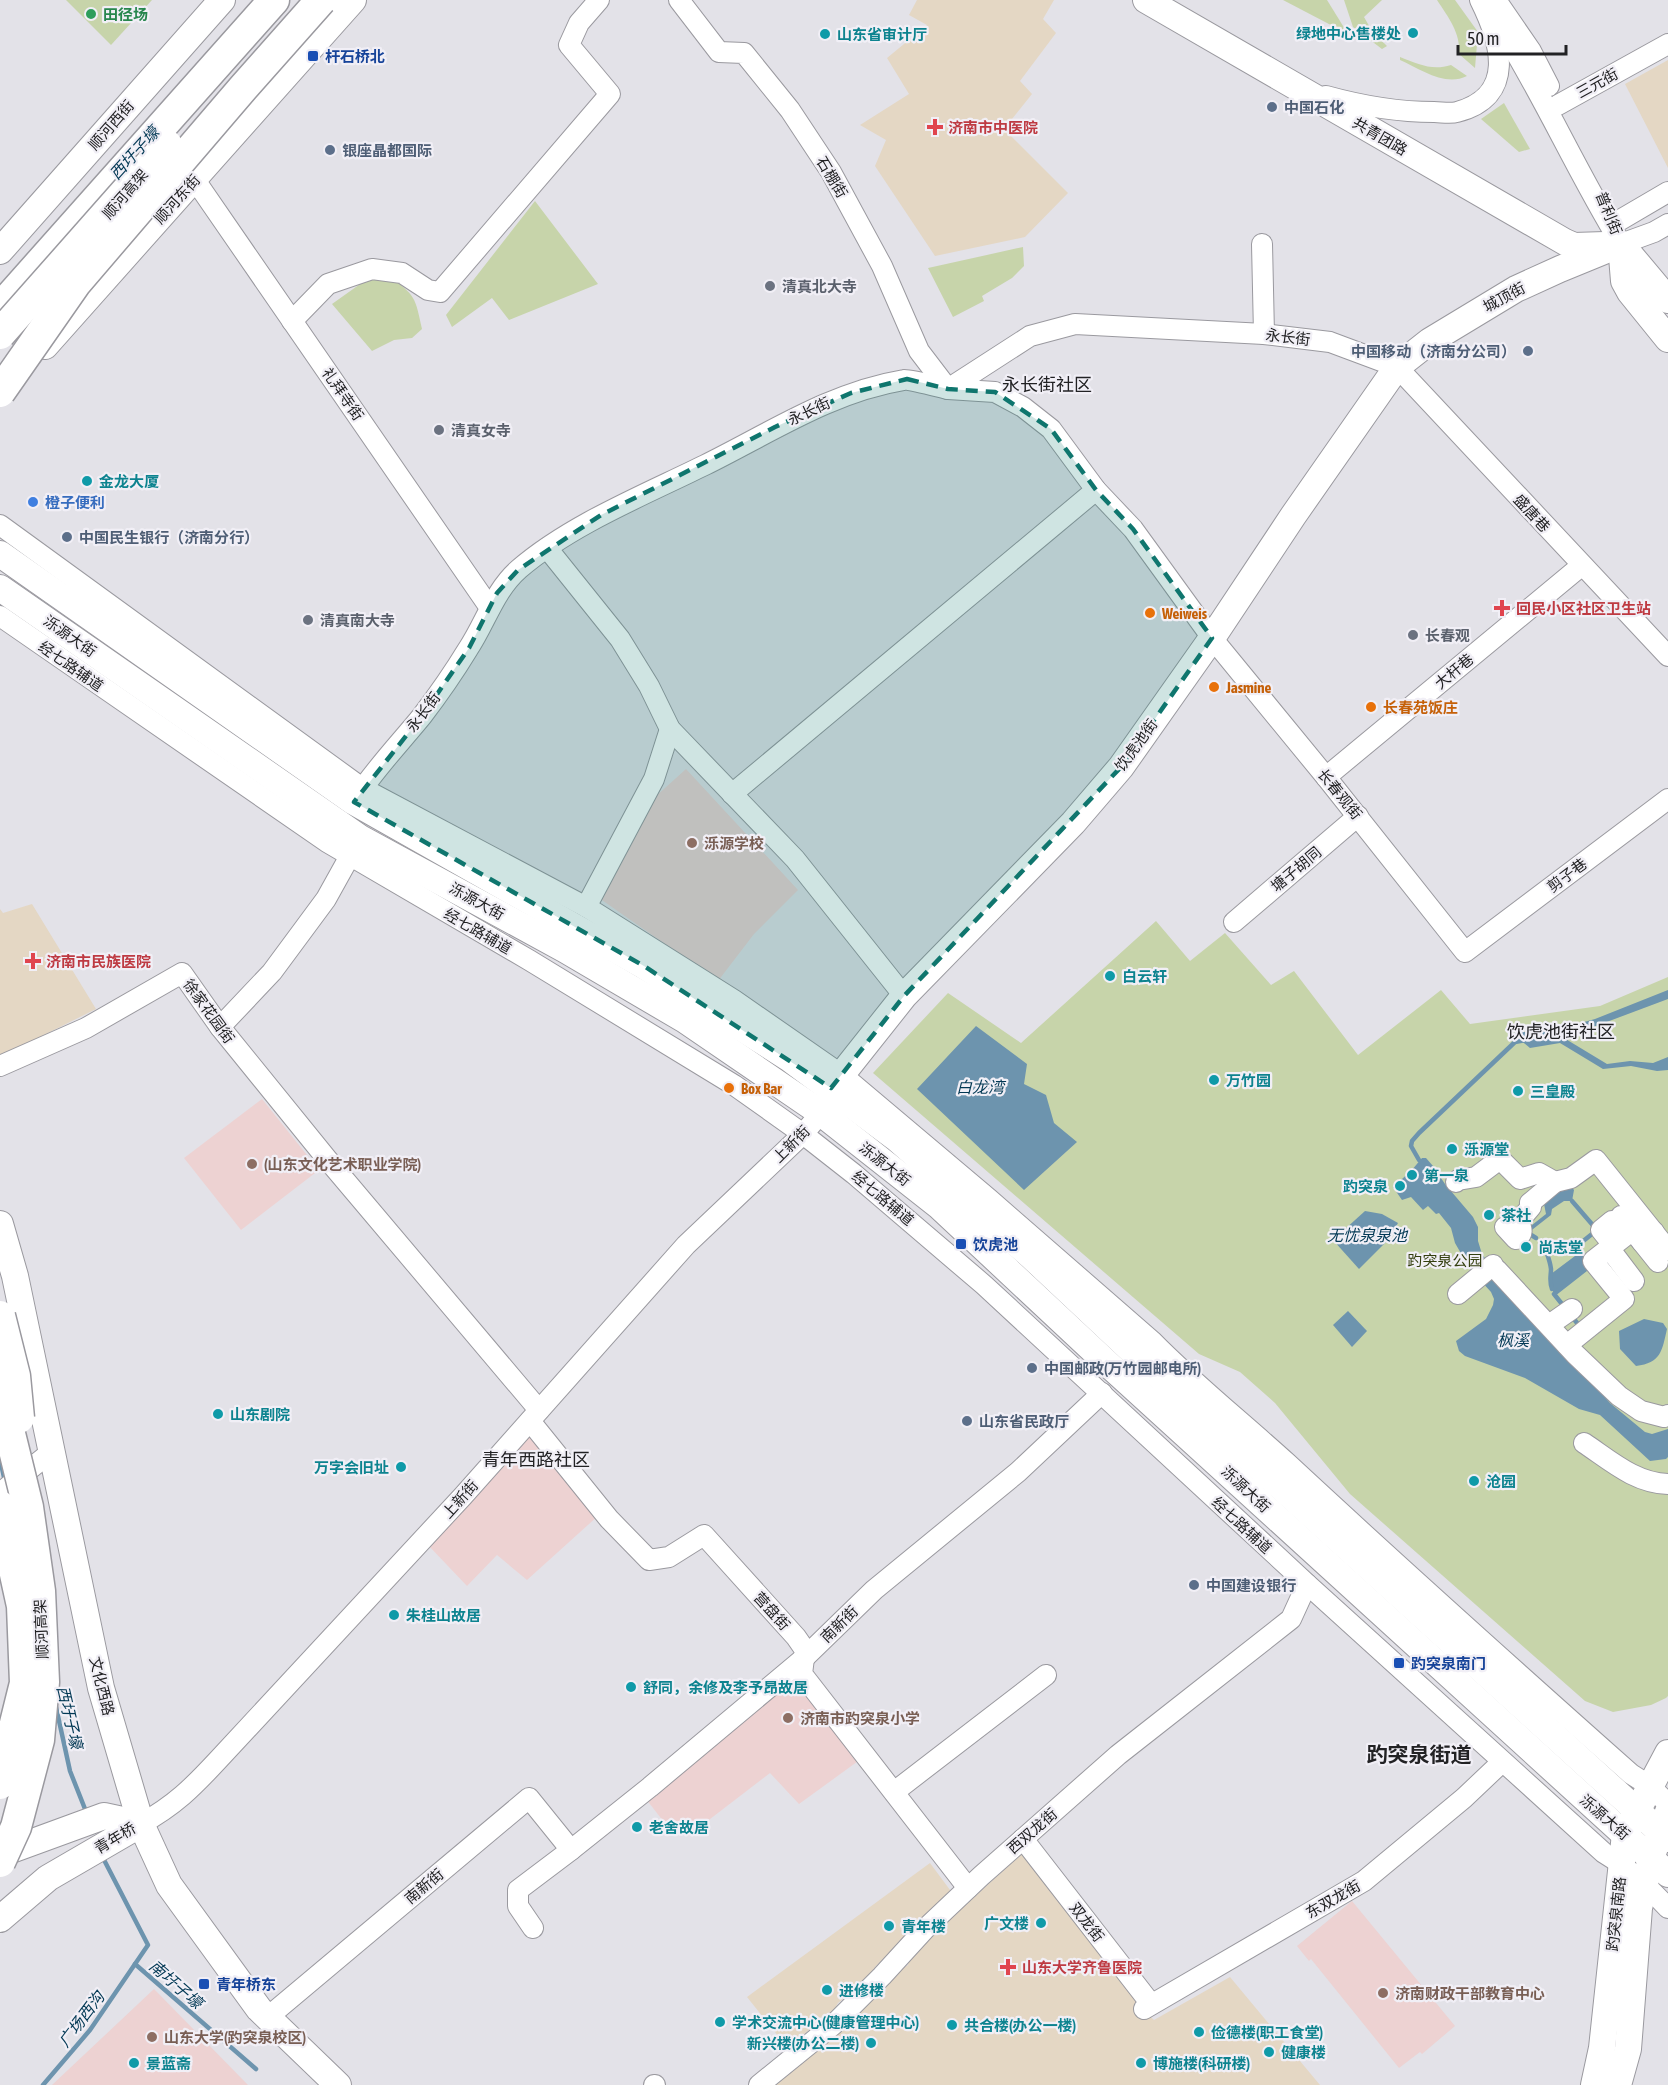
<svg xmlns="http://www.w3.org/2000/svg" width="1668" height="2085" font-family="'Asap Condensed','Noto Sans SC',sans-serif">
	<rect width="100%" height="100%" fill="#e3e2e8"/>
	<g fill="#edd2d2">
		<path d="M686,769l112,121 -44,44 -36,47 -119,-83 56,-101z"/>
		<path d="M262,1099l57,71 -78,60 -57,-72z"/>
		<path d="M529,1431l70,84 -72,65 -30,-25 -30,31 -40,-42z"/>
		<path d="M798,1677l63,82 -62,45 -29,-31 -82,63 -15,-15 -6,5 -21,-27z"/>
		<path d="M1352,1901l103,125 -33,28 -2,-2 -21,16 -88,-109 -2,2 -12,-15z"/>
		<path d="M154,1989l94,96h-196z"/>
	</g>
	<g fill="#e4d7c4">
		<path d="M917,0h137l-11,19 13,14 -36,48 12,13 -28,35 64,64 -43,44 -90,19 -60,-90 11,-26 -26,-15 49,-31 -22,-36 40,-33 -18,-10z"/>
		<path d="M1668,60v108l-43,-84z"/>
		<path d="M32,904l64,105 -96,48v-148l3,4z"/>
		<path d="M1025,1851l115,156 14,13 76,-43 90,108h-551l131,-115 8,-5 1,-5 21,-23z"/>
		<path d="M930,1863l23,31 -77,72 -9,13 -29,24 -5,9 -46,35 -40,-50z"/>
	</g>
	<g fill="#c7d4aa">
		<path d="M66,0h86l-41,45z"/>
		<path d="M1283,0h44l21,34z"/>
		<path d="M1344,0h38l-18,17 8,14 15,15 -5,3 -29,-22z"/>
		<path d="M1437,0h18l23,32 -3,36 -16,-14c2,-21 -11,-37 -22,-54z"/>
		<path d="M1400,57c18,7 32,14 51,8l16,11c-22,11 -47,-7 -67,-16z"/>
		<path d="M1504,103l26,46 -11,3 -38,-33z"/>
		<path d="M535,201l63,83 -89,36 -17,-22 -40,29 -6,-12z"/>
		<path d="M1023,247l1,19 -12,12 -30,18 2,5 -31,16 -25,-49z"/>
		<path d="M389,276c27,20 26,21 33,53l-10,9 -18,2 -22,11 -40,-47 38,-27z"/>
		<path d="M1156,921l34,40 35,-28 46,52 23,-14 64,84 83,-65 29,34 130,-18 68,-29v719l-2,2 -15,7 -38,7 -28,-11 -235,-207 -75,-91 -35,-31 -41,-18 -326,-281 75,-80 73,50z"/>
	</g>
	<g fill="#6d94ae">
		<path d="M1668,990v9l-104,39 43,26 23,-3 23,2 15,-6v13l-11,1 -26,-5 -28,3 -43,-26 -30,5 -18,-15 47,-4 36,-10z"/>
		<path d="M976,1026l51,38 -3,20 22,11 8,28 23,19 -53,48 -107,-101z"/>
		<path d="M1422,1158h4l7,8 12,18 28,33 5,10v14l4,13 12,17 116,132 35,29 7,2 16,-5v28l-2,2 -16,2 -50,-46 -21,-6 -54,-31 -60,-22 -6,-5 -3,-10 30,-22 7,-14 1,-6 -3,-7 -21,-23 -15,-26 -4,-15 -12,-15 -3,1 -8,-8 -5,4 -12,-13 -9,3 -9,-13 18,-16z"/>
		<path d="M1570,1185l4,5 -2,11h-8l-12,8 -1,6 -23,18 -1,-4 19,-15 -2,-10 13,-17z"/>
		<path d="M1365,1211l17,3 16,9 -9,16 -30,30 -26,-29z"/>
		<path d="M1579,1253l5,8 7,4 -37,29 -5,-13 2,-7z"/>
		<path d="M1348,1311l19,20 -15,16 -19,-22z"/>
		<path d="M1644,1319l19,4 4,6c-5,22 -6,34 -31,37l-16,-17 -1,-18z"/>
	</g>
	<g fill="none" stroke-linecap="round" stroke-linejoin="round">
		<g stroke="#6d94ae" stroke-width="4.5">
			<path d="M1419,1160l-8,-14 1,-5 7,-8 96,-91 11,-2"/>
			<path d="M1572,1201l25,29 -20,16 5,13"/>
			<path d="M1528,1233l8,5"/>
			<path d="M1544,1244c2,8 6,16 7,25 0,7 -2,12 1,20"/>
			<path d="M1591,1265l26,34 -36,29 -27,-34z"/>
			<path d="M0,1459l5,23"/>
			<path d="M56,1707l14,64 17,43"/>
			<path d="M135,1964l121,105"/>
			<path d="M43,2085l47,-55 58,-85 -46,-89"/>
		</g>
		<g stroke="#9a999f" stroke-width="22">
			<g id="minor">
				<path d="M679,0l40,52 25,1 46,57 41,62 51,94 37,85 29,38 47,3 28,15 28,22 45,61 37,39 79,109 114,139 139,175 203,-153"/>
				<path d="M1496,0l35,51 18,35"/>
				<path d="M1496,20c46,72 80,151 125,224"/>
				<path d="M1326,96c36,10 70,16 108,16 7,0 16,2 23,0 60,-16 44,-70 23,-112"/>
				<path d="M1558,105l110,-61"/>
				<path d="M195,180l295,428"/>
				<path d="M1615,223l53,-31"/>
				<path d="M1262,244l2,90"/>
				<path d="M1621,244l33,-12 14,-8"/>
				<path d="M292,321l36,-37 44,-15 30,4 26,17 12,2 170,-198 -41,-49 10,-22 20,-23"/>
				<path d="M0,525l362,263 226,120 146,92 108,75 147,124 163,142c42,43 90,81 135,122 113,105 228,208 344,311l19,12 18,18"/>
				<path d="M547,548l73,91 29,47 21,43 125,130 109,137"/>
				<path d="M0,616l327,226 202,118 205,125 69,49 51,40 130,111 323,299 297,269c25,15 44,34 64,55"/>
				<path d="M1326,777l255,-211"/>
				<path d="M732,794l364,-304"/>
				<path d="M356,798c19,-29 44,-55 66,-82 16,-21 32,-44 46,-67 18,-27 26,-58 51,-80 51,-44 125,-74 186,-104 65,-32 126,-73 199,-85 5,-1 35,7 44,9l82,-53 45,-12 189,10 66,8 67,25 271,289"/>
				<path d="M586,907l68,-128 16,-50"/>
				<path d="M1234,922l124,-106"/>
				<path d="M220,1027l52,-55 54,-73 30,-54"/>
				<path d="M0,1066l86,-38 96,-55 38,54 107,132 212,251"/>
				<path d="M1456,1182l2,-2 18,-3 24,-18 20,20 19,-6 16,9 16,-4 25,-18 72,90"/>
				<path d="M1621,1216l21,26 12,-10"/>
				<path d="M1505,1227l11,12c8,-5 6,-10 3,-18l12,-14 -1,-4 25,-21"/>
				<path d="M1642,1242l16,20"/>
				<path d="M1609,1248l25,33"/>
				<path d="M1497,1270l78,84 44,42 22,15 23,6 4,-2"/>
				<path d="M1458,1294l35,-29"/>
				<path d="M1549,1325l23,-16"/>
				<path d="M1567,1345l57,-46 -31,-38 32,-25 -13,-15 -11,9 12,15"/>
				<path d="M530,1421l79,98 40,41 20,-3 35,-22 92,102 9,13 -3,24 166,214"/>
				<path d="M1584,1443c27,18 51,40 84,41"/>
				<path d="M0,1493l51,-41"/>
				<path d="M894,1792l152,-117"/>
				<path d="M141,1824c34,-19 51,-36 77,-64l245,-264 223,-251 117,-111 18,-21"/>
				<path d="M1023,1839l128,165"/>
				<path d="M571,1850l79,-63 153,-128 71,-69 144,-118 84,-79"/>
				<path d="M1144,2009l220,-128 100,-83 38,-36"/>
				<path d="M268,2017l261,-219 42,52 -53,40v16l15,22"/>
				<path d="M654,2085h1"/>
				<path d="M759,2085l74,-60 49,-49 43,-47 56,-53 137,-121 173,-136 16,-35"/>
			</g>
		</g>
		<g stroke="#9a999f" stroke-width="28">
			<g id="major">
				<path d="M1146,0l419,242 9,4 31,-1"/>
				<path d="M1621,244l3,37 6,11 38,47"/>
				<path d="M1621,244l47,56"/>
				<path d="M0,251l222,-251"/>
				<path d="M45,346l308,-346"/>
				<path d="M0,554l354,248 290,164 146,93 106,79 136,119 131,123 505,459"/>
				<path d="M0,588l360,250 204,111 121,71 136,93 118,93 169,158 560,510"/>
				<path d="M831,1088l73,-92 169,-173 48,-56 91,-129 81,-122 104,-149 33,-26 86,-52 44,-20 61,-25"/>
				<path d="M0,1224l15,52 86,412 40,136 28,61 90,124 79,76"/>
				<path d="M0,1854l104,-38 37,8"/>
				<path d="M0,1919l48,-41 93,-54"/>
				<path d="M1594,2085l8,-37 23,-214 43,-81"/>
				<path d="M1618,2085l10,-36 11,-141 12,-50 17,-46"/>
			</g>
		</g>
		<g stroke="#9a999f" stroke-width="33">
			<path id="highway" d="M0,308l274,-308"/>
		</g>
		<use href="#minor" stroke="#fff" stroke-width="20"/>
		<use href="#major" stroke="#fff" stroke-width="26"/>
		<use href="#highway" stroke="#fff" stroke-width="30"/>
		<g stroke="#9a999f" stroke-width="33" stroke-linecap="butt">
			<g id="highway-bridge">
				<path d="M0,334l167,-189"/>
				<path d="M0,392l76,-109 167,-195 78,-88"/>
				<path d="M0,1316l15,60 4,42"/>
				<path d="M0,1393l28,114 12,84 4,91 -5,58 -23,87 -16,35"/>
				<path d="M0,1506l22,100 3,77 -25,101"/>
			</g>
		</g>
		<use href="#highway-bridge" stroke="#fff" stroke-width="30"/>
	</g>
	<path fill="#0f766e" fill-opacity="0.2" stroke="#0f766e" stroke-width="4.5" stroke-dasharray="12 8" stroke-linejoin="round" d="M907,379l41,10 47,3 56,37 45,61 37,39 79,109 -91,129 -217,229 -73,92 -187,-122 -290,-164 70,-89 45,-65 28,-55 21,-23 83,-55 174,-88 76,-34z"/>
	<circle fill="#2e9e5b" stroke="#f1eff6" stroke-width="2" cx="91" cy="14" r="6"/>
	<g fill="#0f9aa8" stroke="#f1eff6" stroke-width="2">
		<circle cx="1413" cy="33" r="6"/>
		<circle cx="825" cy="34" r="6"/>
		<circle cx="87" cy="481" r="6"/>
		<circle cx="1110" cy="976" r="6"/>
		<circle cx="1214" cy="1080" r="6"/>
		<circle cx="1518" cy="1091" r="6"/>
		<circle cx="1452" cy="1149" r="6"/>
		<circle cx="1412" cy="1175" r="6"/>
		<circle cx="1400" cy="1186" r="6"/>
		<circle cx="1489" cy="1215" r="6"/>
		<circle cx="1526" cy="1247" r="6"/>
		<circle cx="218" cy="1414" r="6"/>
		<circle cx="401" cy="1467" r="6"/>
		<circle cx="1474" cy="1481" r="6"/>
		<circle cx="394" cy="1615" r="6"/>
		<circle cx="631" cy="1687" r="6"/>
		<circle cx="637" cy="1827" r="6"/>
		<circle cx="1041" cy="1923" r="6"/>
		<circle cx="889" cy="1926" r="6"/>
		<circle cx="827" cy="1990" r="6"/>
		<circle cx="720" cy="2022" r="6"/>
		<circle cx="952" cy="2025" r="6"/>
		<circle cx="1199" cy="2032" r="6"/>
		<circle cx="871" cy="2043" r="6"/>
		<circle cx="1269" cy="2052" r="6"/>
		<circle cx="134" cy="2063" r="6"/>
		<circle cx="1141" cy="2063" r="6"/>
	</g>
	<g fill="#1a4fb4" stroke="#f1eff6" stroke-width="2">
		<rect x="307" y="50" width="12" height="12" rx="3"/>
		<rect x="955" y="1238" width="12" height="12" rx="3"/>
		<rect x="1393" y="1657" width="12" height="12" rx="3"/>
		<rect x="198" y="1978" width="12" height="12" rx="3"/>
	</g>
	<g fill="#5c6f8a" stroke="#f1eff6" stroke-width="2">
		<circle cx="1272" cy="107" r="6"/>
		<circle cx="330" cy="150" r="6"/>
		<circle cx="1528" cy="351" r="6"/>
		<circle cx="67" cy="537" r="6"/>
		<circle cx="1032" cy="1368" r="6"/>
		<circle cx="967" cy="1421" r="6"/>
		<circle cx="1194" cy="1585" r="6"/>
	</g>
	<g fill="#e0444e" stroke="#f1eff6" stroke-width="2">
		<path d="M932 118h6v6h6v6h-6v6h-6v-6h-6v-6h6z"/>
		<path d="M1499 599h6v6h6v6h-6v6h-6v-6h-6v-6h6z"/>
		<path d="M30 952h6v6h6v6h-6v6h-6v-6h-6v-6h6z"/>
		<path d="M1005 1958h6v6h6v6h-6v6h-6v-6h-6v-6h6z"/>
	</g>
	<g fill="#6b7280" stroke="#f1eff6" stroke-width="2">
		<circle cx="770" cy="286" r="6"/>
		<circle cx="439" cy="430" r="6"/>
		<circle cx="308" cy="620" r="6"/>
		<circle cx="1413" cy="635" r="6"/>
	</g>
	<circle fill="#3f7fe0" stroke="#f1eff6" stroke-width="2" cx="33" cy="502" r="6"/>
	<g fill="#e8710a" stroke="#f1eff6" stroke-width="2">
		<circle cx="1150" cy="613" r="6"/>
		<circle cx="1214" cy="687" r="6"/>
		<circle cx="1371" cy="707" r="6"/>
		<circle cx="729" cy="1088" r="6"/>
	</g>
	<g fill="#8d6e63" stroke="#f1eff6" stroke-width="2">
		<circle cx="692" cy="843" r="6"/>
		<circle cx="252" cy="1164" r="6"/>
		<circle cx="788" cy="1718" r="6"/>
		<circle cx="1383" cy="1993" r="6"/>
		<circle cx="152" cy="2037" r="6"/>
	</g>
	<g text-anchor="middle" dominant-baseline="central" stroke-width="4.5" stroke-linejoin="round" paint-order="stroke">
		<g font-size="15" font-weight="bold" fill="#27864d" stroke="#f1eff6" text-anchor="start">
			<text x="103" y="14">田径场</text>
		</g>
		<g font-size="15" font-weight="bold" fill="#0d838f" stroke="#f1eff6" text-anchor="start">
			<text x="1401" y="33" text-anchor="end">绿地中心售楼处</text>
			<text x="837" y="34">山东省审计厅</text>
			<text x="99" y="481">金龙大厦</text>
			<text x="1122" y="976">白云轩</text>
			<text x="1226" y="1080">万竹园</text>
			<text x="1530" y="1091">三皇殿</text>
			<text x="1464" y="1149">泺源堂</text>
			<text x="1424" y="1175">第一泉</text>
			<text x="1388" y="1186" text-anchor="end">趵突泉</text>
			<text x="1501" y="1215">茶社</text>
			<text x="1538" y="1247">尚志堂</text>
			<text x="230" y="1414">山东剧院</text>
			<text x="389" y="1467" text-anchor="end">万字会旧址</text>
			<text x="1486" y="1481">沧园</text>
			<text x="406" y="1615">朱桂山故居</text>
			<text x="643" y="1687">舒同，余修及李予昂故居</text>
			<text x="649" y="1827">老舍故居</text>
			<text x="1029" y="1923" text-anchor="end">广文楼</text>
			<text x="901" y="1926">青年楼</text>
			<text x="839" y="1990">进修楼</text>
			<text x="732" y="2022">学术交流中心(健康管理中心)</text>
			<text x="964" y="2025">共合楼(办公一楼)</text>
			<text x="1211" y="2032">俭德楼(职工食堂)</text>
			<text x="859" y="2043" text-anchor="end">新兴楼(办公二楼)</text>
			<text x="1281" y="2052">健康楼</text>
			<text x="146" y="2063">景蓝斋</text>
			<text x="1153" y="2063">博施楼(科研楼)</text>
		</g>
		<g font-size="15" font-weight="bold" fill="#164399" stroke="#f1eff6" text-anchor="start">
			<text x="325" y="56">杆石桥北</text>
			<text x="973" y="1244">饮虎池</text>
			<text x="1411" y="1663">趵突泉南门</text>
			<text x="216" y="1984">青年桥东</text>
		</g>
		<g font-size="15" fill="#222224" stroke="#f1eff6">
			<text transform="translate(1597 83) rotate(-29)">三元街</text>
			<text transform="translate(111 125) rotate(-49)">顺河西街</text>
			<text transform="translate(1380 136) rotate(30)">共青团路</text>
			<text transform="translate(832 177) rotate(59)">石棚街</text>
			<text transform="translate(125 194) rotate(-49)">顺河高架</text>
			<text transform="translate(177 199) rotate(-48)">顺河东街</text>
			<text transform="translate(1609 213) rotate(68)">普利街</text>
			<text transform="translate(1504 297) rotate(-28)">城顶街</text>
			<text transform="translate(1288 337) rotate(7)">永长街</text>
			<text transform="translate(343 394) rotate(55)">礼拜寺街</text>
			<text transform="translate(809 411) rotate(-25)">永长街</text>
			<text transform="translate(1532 513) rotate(47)">盛唐巷</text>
			<text transform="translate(70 636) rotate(35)">泺源大街</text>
			<text transform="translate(71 666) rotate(35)">经七路辅道</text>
			<text transform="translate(1454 671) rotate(-40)">大杆巷</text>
			<text transform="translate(423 712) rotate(-53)">永长街</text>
			<text transform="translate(1136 745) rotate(-54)">饮虎池街</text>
			<text transform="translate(1340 794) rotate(51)">长春观街</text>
			<text transform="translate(1296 869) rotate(-40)">塘子胡同</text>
			<text transform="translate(1567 875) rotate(-37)">剪子巷</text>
			<text transform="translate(477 901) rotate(29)">泺源大街</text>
			<text transform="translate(478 931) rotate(30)">经七路辅道</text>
			<text transform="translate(209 1011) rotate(54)">徐家花园街</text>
			<text transform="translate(791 1144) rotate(-45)">上新街</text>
			<text transform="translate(885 1164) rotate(38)">泺源大街</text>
			<text transform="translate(883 1198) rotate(40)">经七路辅道</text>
			<text transform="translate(1246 1489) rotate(43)">泺源大街</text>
			<text transform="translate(460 1499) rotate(-48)">上新街</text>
			<text transform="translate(1242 1525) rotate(43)">经七路辅道</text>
			<text transform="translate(772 1611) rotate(48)">营盘街</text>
			<text transform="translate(839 1624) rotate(-44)">南新街</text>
			<text transform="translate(41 1629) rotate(-93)">顺河高架</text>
			<text transform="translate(102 1686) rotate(76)">文化西路</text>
			<text transform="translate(1605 1817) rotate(41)">泺源大街</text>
			<text transform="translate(1032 1831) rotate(-41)">西双龙街</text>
			<text transform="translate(115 1838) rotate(-31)">青年桥</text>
			<text transform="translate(424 1886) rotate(-40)">南新街</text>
			<text transform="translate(1333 1899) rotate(-30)">东双龙街</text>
			<text transform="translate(1616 1914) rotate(-84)">趵突泉南路</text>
			<text transform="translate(1087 1922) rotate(52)">双龙街</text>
		</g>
		<g font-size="15" font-weight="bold" fill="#4e5e75" stroke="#f1eff6" text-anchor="start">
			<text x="1284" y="107">中国石化</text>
			<text x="342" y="150">银座晶都国际</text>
			<text x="1516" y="351" text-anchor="end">中国移动（济南分公司）</text>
			<text x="79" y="537">中国民生银行（济南分行）</text>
			<text x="1044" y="1368">中国邮政(万竹园邮电所)</text>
			<text x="979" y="1421">山东省民政厅</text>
			<text x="1206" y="1585">中国建设银行</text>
		</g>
		<g font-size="15" font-weight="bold" fill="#be3a42" stroke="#f1eff6" text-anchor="start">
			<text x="948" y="127">济南市中医院</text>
			<text x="1516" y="608">回民小区社区卫生站</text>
			<text x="46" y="961">济南市民族医院</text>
			<text x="1022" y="1967">山东大学齐鲁医院</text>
		</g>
		<g font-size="15" font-weight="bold" fill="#5b616d" stroke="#f1eff6" text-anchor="start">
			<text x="782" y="286">清真北大寺</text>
			<text x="451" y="430">清真女寺</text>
			<text x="320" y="620">清真南大寺</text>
			<text x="1425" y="635">长春观</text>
		</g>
		<g font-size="15" font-weight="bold" fill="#366cbe" stroke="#f1eff6" text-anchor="start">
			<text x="45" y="502">橙子便利</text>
		</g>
		<g font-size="15" font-weight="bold" fill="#c56008" stroke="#f1eff6" text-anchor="start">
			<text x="1162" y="613">Weiweis</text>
			<text x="1226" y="687">Jasmine</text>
			<text x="1383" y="707">长春苑饭庄</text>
			<text x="741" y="1088">Box Bar</text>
		</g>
		<g font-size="15" font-weight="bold" fill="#785e54" stroke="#f1eff6" text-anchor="start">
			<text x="704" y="843">泺源学校</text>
			<text x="264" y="1164">(山东文化艺术职业学院)</text>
			<text x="800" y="1718">济南市趵突泉小学</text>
			<text x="1395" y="1993">济南财政干部教育中心</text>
			<text x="164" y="2037">山东大学(趵突泉校区)</text>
		</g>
		<g font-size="15" fill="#343f0f" stroke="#f1eff6">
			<text x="1445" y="1260">趵突泉公园</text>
		</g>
		<g font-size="16" font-style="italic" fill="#023854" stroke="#f1eff6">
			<text transform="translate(134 153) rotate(-48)">西圩子壕</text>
			<text x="980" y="1087">白龙湾</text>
			<text x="1367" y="1235">无忧泉泉池</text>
			<text x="1513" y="1340">枫溪</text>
			<text transform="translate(70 1717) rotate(77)">西圩子壕</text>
			<text transform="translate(176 1984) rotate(41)">南圩子壕</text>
			<text transform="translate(81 2019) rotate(-53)">广场西沟</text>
		</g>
		<g font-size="18" fill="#222224" stroke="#f1eff6">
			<text x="1047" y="384">永长街社区</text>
			<text x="1561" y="1031">饮虎池街社区</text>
			<text x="536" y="1459">青年西路社区</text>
		</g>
		<g font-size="21" font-weight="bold" fill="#222224" stroke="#f1eff6">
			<text x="1419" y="1754">趵突泉街道</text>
		</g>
	</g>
	<path d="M1458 45v9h108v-9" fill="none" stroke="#222224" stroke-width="3"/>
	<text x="1467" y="45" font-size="18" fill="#222224" stroke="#f1eff6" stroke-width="4.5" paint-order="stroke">50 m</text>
</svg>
